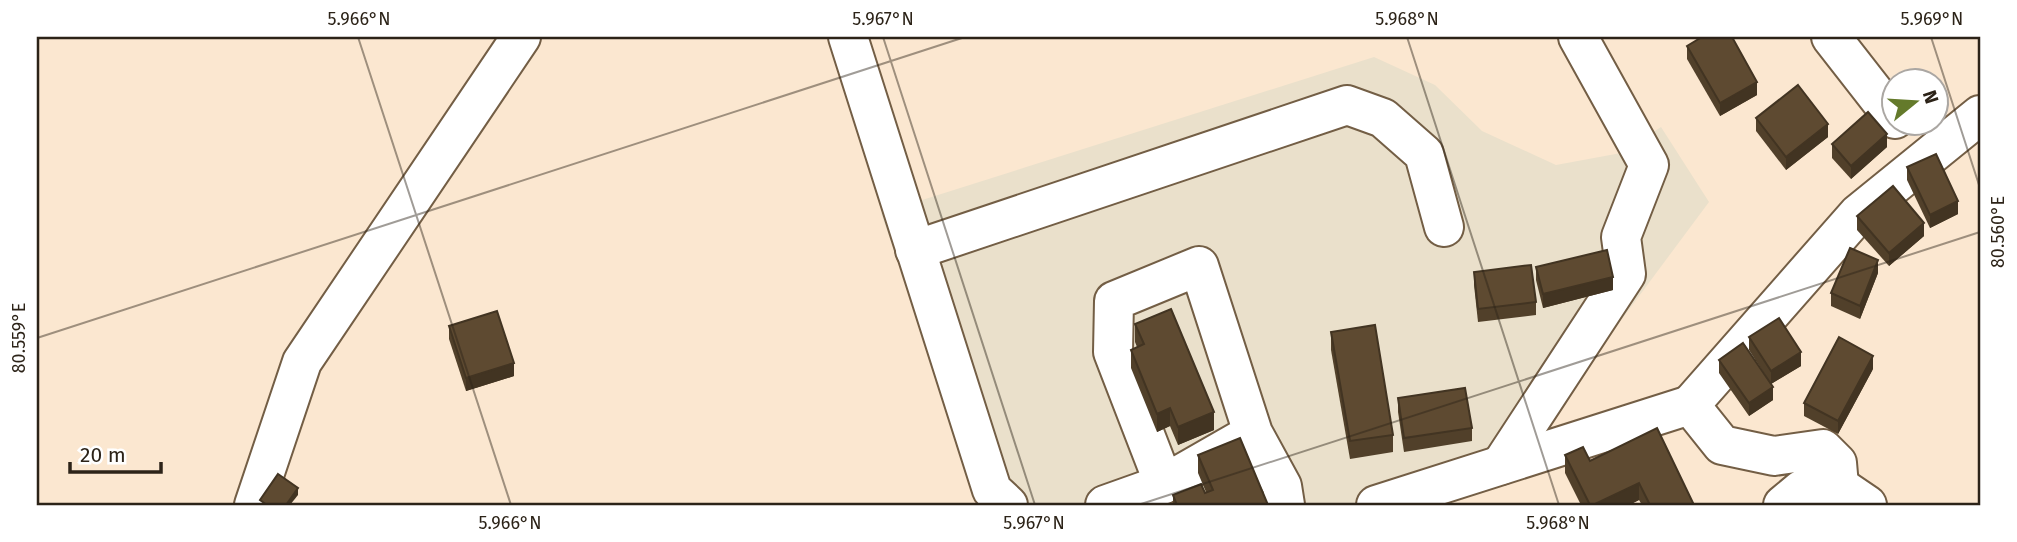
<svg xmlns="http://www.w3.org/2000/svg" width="2017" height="542" font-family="'Fira Sans',sans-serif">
	<rect width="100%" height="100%" fill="#fbe7d0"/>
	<path fill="#eae0cb" d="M1374,57l61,28 47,46 74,34 65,-12 40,-26 48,75 -206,277 -88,26h-433l-101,-292z"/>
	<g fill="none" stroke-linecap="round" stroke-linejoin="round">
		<g stroke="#735e45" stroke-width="42">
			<g id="minor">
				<path d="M848,37l144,453 16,15"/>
				<path d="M1831,37l64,82"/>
				<path d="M915,250l432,-145 36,13 41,36 20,73"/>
				<path d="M1253,433l-89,51 -51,-132 1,-51 85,-35 54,167 29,53 3,19"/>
				<path d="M1501,465l125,-191 -5,-37 28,-72 -71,-128"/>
				<path d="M1839,486l28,19"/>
				<path d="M254,505l48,-143 219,-325"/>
				<path d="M1105,505l59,-21"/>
				<path d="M1376,505l314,-100"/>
				<path d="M1783,505l18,-15 38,-4 -2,-23 -14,-14 -49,7 -52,-11 -32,-40 168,-191 122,-99"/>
			</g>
		</g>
		<use href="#minor" stroke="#fff" stroke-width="38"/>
	</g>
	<g fill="#51402a">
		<path d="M1687,46l70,49 -37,21 -33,-57z"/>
		<path d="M1756,118l72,19 -42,33 -30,-39z"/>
		<path d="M1832,144l55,3 -36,32 -19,-21z"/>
		<path d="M1907,167l51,47 -28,14 -23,-48z"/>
		<path d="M1857,216l67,20 -35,30 -32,-36z"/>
		<path d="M1536,267l77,23 -70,18 -7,-28z"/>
		<path d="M1474,272l62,30v13l-58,7 -4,-37z"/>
		<path d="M1878,273l-18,46 -29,-13v-13z"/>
		<path d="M1135,324l79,106 -36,15 -8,-19 -13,6 -26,-64v-18l6,-3 -2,-5z"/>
		<path d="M449,326l65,50 -48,15 -17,-52z"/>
		<path d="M1331,332l62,103v17l-43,7 -19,-109z"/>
		<path d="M1749,337l52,29 -30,18 2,16 -24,16 -30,-43v-13l50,21 -20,-31z"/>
		<path d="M1873,369l-35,65 -34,-18v-13z"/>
		<path d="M1398,398l74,30v13l-68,11 -6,-40z"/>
		<path d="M1198,455l70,50h-95v-10l33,-3 -8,-19z"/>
		<path d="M1565,455l25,6 104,44h-52l-3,-5 -10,5h-48l-16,-32z"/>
	</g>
	<g fill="#423422">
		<path d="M1757,82v13l-37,21v-13z"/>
		<path d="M1828,124v13l-42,33v-13z"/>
		<path d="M1887,134v13l-36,32v-13z"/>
		<path d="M1958,201v13l-28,14v-13z"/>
		<path d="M1924,223v13l-35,30v-13z"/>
		<path d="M1878,260v13l-18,46v-13z"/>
		<path d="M1613,277v13l-70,18v-14z"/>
		<path d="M1801,352v14l-30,18v-13z"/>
		<path d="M1873,356v13l-35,65v-13z"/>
		<path d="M514,363v13l-48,15v-13z"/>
		<path d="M1773,387v13l-24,16v-13z"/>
		<path d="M1170,408v18l-13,6v-18z"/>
		<path d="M1214,412v18l-36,15v-18z"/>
		<path d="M1639,483v17l-10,5h-36z"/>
		<path d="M298,488v7l-8,10h-4z"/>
	</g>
	<g fill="#5e4a31" stroke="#423422" stroke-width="2">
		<path d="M1702,37h30l25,45 -37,21 -33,-57z"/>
		<path d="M1798,85l30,39 -42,33 -30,-39z"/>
		<path d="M1868,112l19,22 -36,32 -19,-22z"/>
		<path d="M1936,154l22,47 -28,14 -23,-48z"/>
		<path d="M1893,186l31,37 -35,30 -32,-37z"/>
		<path d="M1850,248l28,12 -18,46 -29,-13z"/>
		<path d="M1607,250l6,27 -70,17 -7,-27z"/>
		<path d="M1531,265l5,37 -58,7 -4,-37z"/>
		<path d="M1171,309l43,103 -36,15 -8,-19 -13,6 -26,-64 13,-6 -9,-20z"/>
		<path d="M497,311l17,52 -48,15 -17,-52z"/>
		<path d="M1779,318l22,34 -30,19 -22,-34z"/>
		<path d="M1375,325l18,110 -43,6 -19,-109z"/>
		<path d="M1839,337l34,19 -35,65 -34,-18z"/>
		<path d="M1743,343l30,44 -24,16 -30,-43z"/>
		<path d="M1465,388l7,40 -68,10 -6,-40z"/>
		<path d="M1657,428l37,77h-44l-11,-22 -46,22h-3l-25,-50 18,-8 7,14z"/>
		<path d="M1240,438l28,67h-91l-4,-10 28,-11 4,9 8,-3 -15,-35z"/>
		<path d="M278,474l20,14 -12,17h-19l-7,-5z"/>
	</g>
	<path fill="none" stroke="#2c2318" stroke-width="2" stroke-opacity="0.45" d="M358,37l153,468M883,37l152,468M1407,37l152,468M1931,37l49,151M37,338l928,-301M1138,505l842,-273"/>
	<rect width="2017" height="542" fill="none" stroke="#ffffff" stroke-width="77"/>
	<g transform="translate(1915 102) rotate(72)"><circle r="33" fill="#ffffff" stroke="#aba7a3" stroke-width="2"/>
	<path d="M0-5L12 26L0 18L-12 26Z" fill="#647a2b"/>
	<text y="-10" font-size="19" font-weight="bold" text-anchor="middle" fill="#2c2318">N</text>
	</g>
	<path d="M70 462v10h91v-10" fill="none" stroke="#2c2318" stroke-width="3.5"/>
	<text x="80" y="462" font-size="21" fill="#2c2318" stroke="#ffffff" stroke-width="5" paint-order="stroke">20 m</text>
	<rect x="38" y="38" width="1941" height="466" fill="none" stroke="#2c2318" stroke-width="2.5"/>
	<g font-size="18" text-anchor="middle" fill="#2c2318">
		<text x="359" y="25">5.966°N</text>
		<text x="883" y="25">5.967°N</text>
		<text x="1407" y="25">5.968°N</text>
		<text x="1932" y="25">5.969°N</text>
		<text transform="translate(1998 232) rotate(-90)" y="6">80.560°E</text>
		<text transform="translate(19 338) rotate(-90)" y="6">80.559°E</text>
		<text x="510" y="529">5.966°N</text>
		<text x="1034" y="529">5.967°N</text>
		<text x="1558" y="529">5.968°N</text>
	</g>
</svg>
